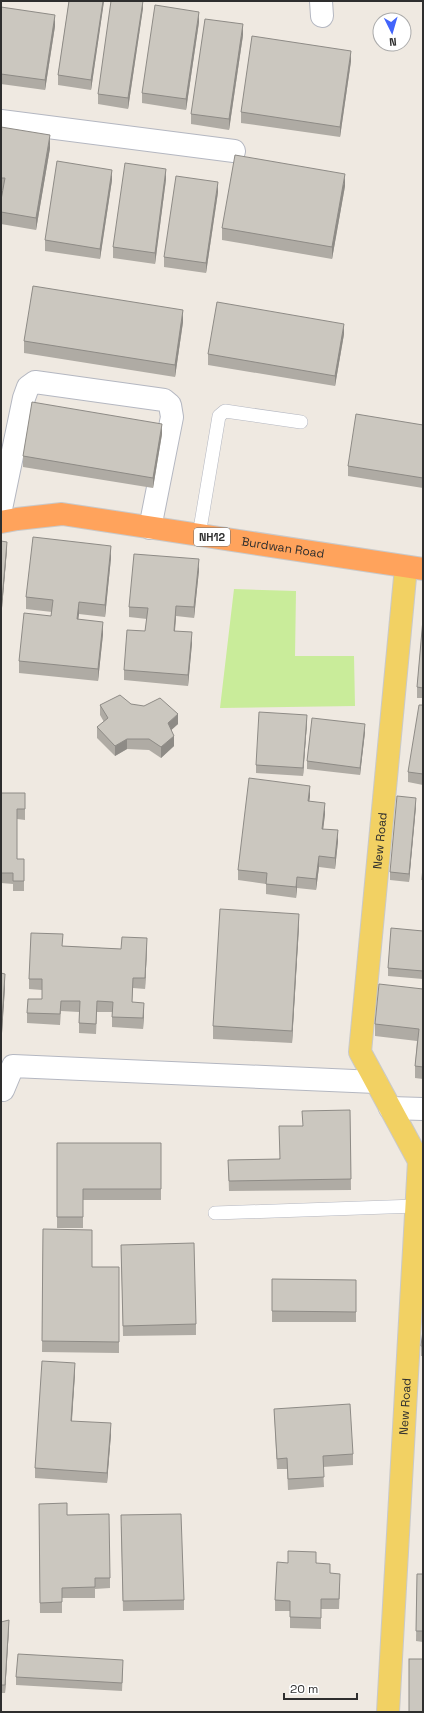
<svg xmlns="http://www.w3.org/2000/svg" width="424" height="1713" font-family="'Space Grotesk',sans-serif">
	<rect width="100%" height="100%" fill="#efe9e1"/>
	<path fill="#c9ec9a" d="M234,589l62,2 -1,65h59l1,50 -135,2z"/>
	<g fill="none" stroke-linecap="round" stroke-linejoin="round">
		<g stroke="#b4b7c1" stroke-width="14">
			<g id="lane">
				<path d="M199,535l20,-119 6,-5 76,11"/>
				<path d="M215,1213l201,-7"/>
			</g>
		</g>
		<g stroke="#b4b7c1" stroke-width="24">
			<g id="street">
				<path d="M321,1l1,15"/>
				<path d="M1,121l233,30"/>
				<path d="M1,509l23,-111 4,-11 7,-5 129,18 6,5 2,12 -22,111"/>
				<path d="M3,1090l10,-24 363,16"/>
				<path d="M390,1108l33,1"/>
			</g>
		</g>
		<g stroke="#c9c9c9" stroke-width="24">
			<g id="primary">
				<path id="s1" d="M388,1712l31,-551 -59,-109 46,-485"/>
			</g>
		</g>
		<g stroke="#c9c9c9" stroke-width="24">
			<g id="highway">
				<path id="s2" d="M1,522l16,-3 45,-5 361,55"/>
			</g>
		</g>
		<use href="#lane" stroke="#fff" stroke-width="13"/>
		<use href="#street" stroke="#fff" stroke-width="22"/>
		<use href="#primary" stroke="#f2d163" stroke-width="22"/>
		<use href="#highway" stroke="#ffa35c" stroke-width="22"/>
	</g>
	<g fill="#afaba4">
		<path d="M69,1h35l-13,89 -33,-5v-10z"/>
		<path d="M143,1v7l-15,101 -30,-5v-10z"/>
		<path d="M1,7l54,19 -10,64 -44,-6z"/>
		<path d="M199,22l-13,88 -44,-7v-10z"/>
		<path d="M243,35l-14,95 -38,-6v-10z"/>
		<path d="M351,61l-11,76 -99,-14v-11z"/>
		<path d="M1,127l49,21 -14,82 -35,-6v-24l2,-10h-2z"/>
		<path d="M166,179l-11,85 -42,-6v-11z"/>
		<path d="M112,180l-12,79 -55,-8v-11z"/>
		<path d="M345,186l-13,73 -110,-19v-12z"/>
		<path d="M218,192l-12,81 -42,-6v-10z"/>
		<path d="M183,322l-8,55 -151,-24v-12z"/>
		<path d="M344,334l-9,52 -127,-21v-11z"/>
		<path d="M423,425v63l-75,-12v-10z"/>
		<path d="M162,434l-9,54 -130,-21v-11z"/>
		<path d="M1,541l6,8 -5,59h-1z"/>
		<path d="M111,558l-6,59 -26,-3 -1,5 25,15 -5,47 -79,-8v-12l32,-45 1,-4 -26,-3v-12z"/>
		<path d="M199,570l-5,48 -18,-2 -1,15 17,12 -4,43 -64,-6v-10l21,-39 2,-12 -18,-2v-10z"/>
		<path d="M423,619v79h-6v-11z"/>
		<path d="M131,704l47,20 -7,6 3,16 -13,12 -12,-8 -22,-1 -12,7 -18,-18v-11l7,-5 -4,-7v-10z"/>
		<path d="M423,705v80l-15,-3v-10z"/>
		<path d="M307,723l-4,53 -47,-3v-8z"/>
		<path d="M365,732l-5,43 -53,-6v-8z"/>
		<path d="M1,793h24v27l-8,-1v40h7v32h-11v-7l-12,-1z"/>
		<path d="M310,796l-1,5 16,13 -2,15 15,12 -3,28 -16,-2 -3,23 -19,-2 -1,10 -30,-4v-10l-28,-4v-10z"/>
		<path d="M416,806l-7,76 -19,-2v-8z"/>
		<path d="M423,865v26h-1v-11z"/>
		<path d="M299,926l-7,117 -79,-4v-13z"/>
		<path d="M423,931v48l-35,-3v-8z"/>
		<path d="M63,946l58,3 26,-1 -2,41 -12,-1 -1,14 12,11 -1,16 -31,-2v-15h-15l-1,22 -17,-1v-21l-18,-1 -1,14 -33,-2v-10l15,-14v-9l-13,-1v-10z"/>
		<path d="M1,973l4,13 -3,47h-1z"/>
		<path d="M423,989v90l-8,-1v-12l2,-25 -42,-5v-12z"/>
		<path d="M350,1110l1,80 -122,1 -1,-31 51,-1 23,-33z"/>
		<path d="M57,1143h104v57h-78v28h-26z"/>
		<path d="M43,1229l49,38h27v86l-77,-1z"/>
		<path d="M121,1245l75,79v11l-73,1z"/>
		<path d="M272,1279l84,1v42h-84z"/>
		<path d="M423,1330v26h-2v-10z"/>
		<path d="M75,1373l-3,48 39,13 -4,49 -72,-5v-10z"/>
		<path d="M274,1409l79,45v11l-30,2 1,20 -36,3 -1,-21h-10z"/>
		<path d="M39,1504l28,11 43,63v10l-15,1v9h-33v15h-22z"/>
		<path d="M121,1526l63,74v10l-61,1z"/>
		<path d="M316,1563l14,10 10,11 -1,25h-18v20l-31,-1v-17h-15v-11z"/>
		<path d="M417,1574h6v68l-7,-1z"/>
		<path d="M1,1622l8,6 -4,65h-4z"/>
		<path d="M123,1668l-1,23 -106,-6v-8z"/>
	</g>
	<g fill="#8e8b86">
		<path d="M103,1h1l-13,89v-10z"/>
		<path d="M143,1v7l-15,101v-11z"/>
		<path d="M199,12v10l-13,88v-11z"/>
		<path d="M55,15v11l-10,64v-10z"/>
		<path d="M243,24v11l-14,95v-11z"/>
		<path d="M351,51v10l-11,76v-10z"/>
		<path d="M50,135v13l-14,82v-12z"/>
		<path d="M166,169v10l-11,85v-11z"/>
		<path d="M112,170v10l-12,79v-10z"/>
		<path d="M345,174v12l-13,73v-12z"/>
		<path d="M218,182v10l-12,81v-10z"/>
		<path d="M183,310v12l-8,55v-12z"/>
		<path d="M344,324v10l-9,52v-10z"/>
		<path d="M162,424v10l-9,54v-10z"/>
		<path d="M7,542v7l-5,59v-8z"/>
		<path d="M111,546v12l-6,59v-12z"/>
		<path d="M199,559v11l-5,48v-11z"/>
		<path d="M79,602v12l-2,17v-12z"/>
		<path d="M176,606v10l-2,25v-10z"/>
		<path d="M103,622v12l-5,47v-12z"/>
		<path d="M192,632v11l-4,43v-11z"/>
		<path d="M178,714v10l-10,9v-10z"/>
		<path d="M307,715v8l-4,53v-8z"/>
		<path d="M365,724v8l-5,43v-7z"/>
		<path d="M174,736v10l-13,12v-11z"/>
		<path d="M127,739v10l-12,7v-10z"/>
		<path d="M310,786v10l-2,15v-10z"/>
		<path d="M416,798v8l-7,76v-8z"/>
		<path d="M325,803v11l-3,25v-10z"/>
		<path d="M338,830v11l-3,28v-11z"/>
		<path d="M319,856v11l-3,23v-11z"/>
		<path d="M297,877v11l-1,10v-11z"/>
		<path d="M299,914v12l-7,117v-12z"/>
		<path d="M147,938v10l-2,41v-11z"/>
		<path d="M5,974v12l-3,47v-13z"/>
		<path d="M144,1003v10l-1,16v-11z"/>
		<path d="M75,1363v10l-4,58v-10z"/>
		<path d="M111,1423v11l-4,49v-10z"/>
		<path d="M9,1620v8l-4,65v-8z"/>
	</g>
	<g fill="#cbc7bf" stroke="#8e8b86">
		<path d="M69,1h34l-12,79 -33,-5z"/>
		<path d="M111,1h32l-15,97 -30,-4z"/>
		<path d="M155,5l44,7 -13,87 -44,-6z"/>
		<path d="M1,7l54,8 -10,65 -44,-6z"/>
		<path d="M205,19l38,5 -14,95 -38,-5z"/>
		<path d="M252,36l99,15 -11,76 -99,-15z"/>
		<path d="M1,127l49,8 -14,83 -35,-6v-12l4,-22h-4z"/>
		<path d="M235,155l110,19 -13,73 -110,-19z"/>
		<path d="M57,161l55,9 -12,79 -55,-9z"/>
		<path d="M125,163l41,6 -11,84 -42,-6z"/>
		<path d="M176,176l42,6 -12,81 -42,-6z"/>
		<path d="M33,286l150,24 -8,55 -151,-24z"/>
		<path d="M217,302l127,22 -9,52 -127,-22z"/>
		<path d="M32,402l130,22 -9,54 -130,-22z"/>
		<path d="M356,414l67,11v53l-75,-12z"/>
		<path d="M33,537l78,9 -6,59 -26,-3 -2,17 26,3 -5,47 -79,-8 5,-48 27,3 2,-16 -27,-3z"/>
		<path d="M1,541l6,1 -5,58h-1z"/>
		<path d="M134,554l65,5 -5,48 -18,-1 -2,25 18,1 -4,43 -64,-5 3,-40 18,1 3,-23 -19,-1z"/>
		<path d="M423,619v69l-6,-1z"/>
		<path d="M120,695l11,9 13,2 16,-8 18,16 -10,9 6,13 -13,11 -12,-8h-22l-12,7 -18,-19 11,-9 -8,-13z"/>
		<path d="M419,705h4v69l-15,-2z"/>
		<path d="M259,712l48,3 -4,53 -47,-3z"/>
		<path d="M312,718l53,6 -5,44 -53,-7z"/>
		<path d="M249,778l61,8 -2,15 17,2 -3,26 16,1 -3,28 -16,-2 -3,23 -19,-2 -1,10 -30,-3 1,-11 -29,-3z"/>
		<path d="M1,793h24v16h-8v50h7v22h-11v-8h-12z"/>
		<path d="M397,796l19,2 -7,76 -19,-2z"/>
		<path d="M423,865v15h-1z"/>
		<path d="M220,909l79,5 -7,117 -79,-5z"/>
		<path d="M391,928l32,3v40l-35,-3z"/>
		<path d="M31,933l32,1 -1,12 59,3 1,-12 25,1 -2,40h-12l-1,24 12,1 -1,15 -31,-1 1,-15 -16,-1 -1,23 -17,-1 1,-22h-19l-1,13 -33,-1 1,-14h14v-20h-13z"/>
		<path d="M1,973l4,1 -3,46h-1z"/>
		<path d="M379,984l44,5v78l-8,-1 4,-37 -44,-5z"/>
		<path d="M350,1110l1,69 -122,2 -1,-21 52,-1 -1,-33h24l-1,-15z"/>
		<path d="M57,1143h104v46h-78v28h-26z"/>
		<path d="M43,1229l49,1v37h27v75l-77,-1z"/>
		<path d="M194,1243l2,81 -73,2 -2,-81z"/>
		<path d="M272,1279l84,1v32l-84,-1z"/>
		<path d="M423,1330v16h-2z"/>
		<path d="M42,1361l33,2 -4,58 40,2 -4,50 -72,-5z"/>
		<path d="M350,1404l3,50 -30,2 1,21 -36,2 -1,-21 -10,1 -3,-50z"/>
		<path d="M67,1503v12l42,-1 1,64h-15v9l-33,1v14l-22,1 -1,-99z"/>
		<path d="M181,1514l3,86 -61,1 -2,-86z"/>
		<path d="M288,1551l28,1v11l14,1v9l10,1 -1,25h-18v19l-31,-1v-16l-15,-1 2,-38 11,1z"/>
		<path d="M417,1574h6v57h-7z"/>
		<path d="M9,1620l-4,65h-4v-63z"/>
		<path d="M18,1654l105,6 -1,23 -106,-6z"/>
		<rect x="409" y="1659" width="14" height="53"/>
	</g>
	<g text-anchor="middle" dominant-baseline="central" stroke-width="4" stroke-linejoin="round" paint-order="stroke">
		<rect fill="#fff" stroke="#6d6d6d" stroke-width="1" x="194" y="528" width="36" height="18" rx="3"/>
		<g font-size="11" font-weight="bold" fill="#2e2e2e">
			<text x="212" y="537">NH12</text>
		</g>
		<g font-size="12" fill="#2e2e2e" stroke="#fff">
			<text stroke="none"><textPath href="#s2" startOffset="285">Burdwan Road</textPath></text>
			<text stroke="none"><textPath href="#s1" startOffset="888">New Road</textPath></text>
			<text stroke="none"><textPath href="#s1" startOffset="306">New Road</textPath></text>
		</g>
	</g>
	<rect width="424" height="1713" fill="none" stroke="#2e2e2e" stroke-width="4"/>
	<g transform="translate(392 32) rotate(175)"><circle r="19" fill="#ffffff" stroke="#ababab"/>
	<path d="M0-3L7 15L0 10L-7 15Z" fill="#4264fb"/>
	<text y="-6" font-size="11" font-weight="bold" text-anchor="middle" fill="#2e2e2e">N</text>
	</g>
	<path d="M284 1693v6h73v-6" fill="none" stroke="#2e2e2e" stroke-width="2"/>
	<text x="290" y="1693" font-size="12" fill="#2e2e2e" stroke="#ffffff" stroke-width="3" paint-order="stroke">20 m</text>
</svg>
